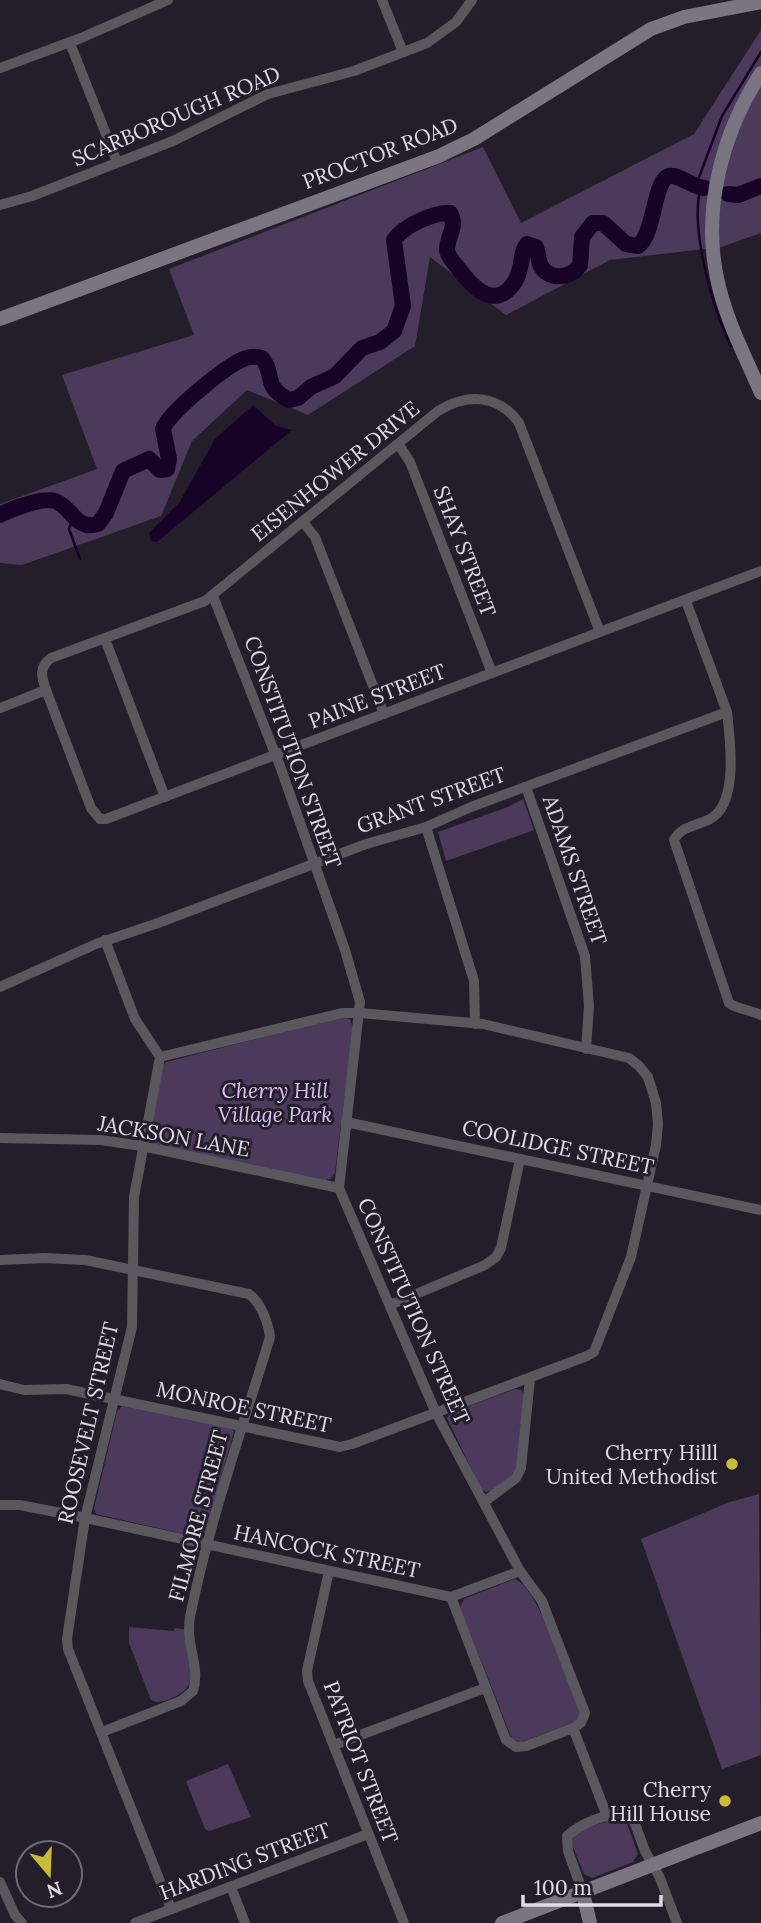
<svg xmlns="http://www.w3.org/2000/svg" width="761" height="1923" font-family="Lora,serif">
	<rect width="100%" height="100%" fill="#241e2b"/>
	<g fill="#4b3a5c">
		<path d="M761,30v203l-40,14 -111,13 -104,55 -76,-58 -15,89 -107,69 -61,-25 -55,51 -31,75 -139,49 -22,-2v-59l97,-35 -35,-94 132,-40 -25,-66 314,-122 38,76 173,-89z"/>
		<path d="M523,799l11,31 -88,31 -8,-29 70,-25z"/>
		<path d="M342,1017l8,2 3,9 -18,144 -4,7 -6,1 -173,-36 -3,-4 14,-74 3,-4z"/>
		<path d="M515,1389l6,1 3,4 -7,71c-4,12 -19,25 -31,27l-5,-3 -34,-71 3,-5z"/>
		<path d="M122,1406l110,23 2,2 -28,101 -9,5 -101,-23 -2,-6 23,-96z"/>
		<path d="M759,1494l2,261 -39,14 -81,-230 89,-37z"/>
		<path d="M514,1579c24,6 56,107 67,133l-4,9 -56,21 -9,-3 -52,-132 4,-8z"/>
		<path d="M129,1627l45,4v-3l10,1c0,28 23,55 -12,69 -8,3 -13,6 -21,2l-22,-57z"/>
		<path d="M228,1764l23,53 -42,14 -4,-2 -19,-48z"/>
		<path d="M618,1817l8,4 12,33 -5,8 -41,16 -8,-4 -13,-32 4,-9z"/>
	</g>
	<path fill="#180328" d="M253,405l23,21 16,4 -135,112 -6,-1 -2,-8 30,-30 36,-64z"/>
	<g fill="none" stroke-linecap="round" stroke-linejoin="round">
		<g stroke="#180328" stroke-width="2.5">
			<path d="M701,187c-12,40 12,122 30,159"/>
			<path d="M695,188l27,-72 39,-64"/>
			<path d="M73,517l-4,12 11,30"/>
		</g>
		<g stroke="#180328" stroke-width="16">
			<path d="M728,194l10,1 23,-9"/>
			<path d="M0,515c11,-6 43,-18 55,-14 17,6 21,30 43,23l8,-11 17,-42 26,-12 11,11 7,-1 2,-10 -6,-30c6,-17 65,-65 83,-71 6,-2 10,-2 16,0 14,17 -1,27 27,42l9,-2 13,-11 24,-11 27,-28 18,-6 14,-11 9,-25 -9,-66c9,-14 40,-28 56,-27 8,14 -3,23 -3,37 1,7 7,13 11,18 11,15 33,41 52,20 14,-14 9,-35 17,-44l9,3c2,6 2,11 4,17 7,18 32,14 40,1l2,-28 11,-14h10l23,21 12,2c18,-12 15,-74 35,-70 9,1 18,10 31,12"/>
		</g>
		<g stroke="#5a575e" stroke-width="10">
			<path d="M382,0l21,52"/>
			<path d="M70,43l47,119"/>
			<path d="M0,68l81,-30 87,-38"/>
			<path d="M0,205l32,-9 141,-55 95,-47 86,-23 73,-28 29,-21 16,-22"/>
			<path d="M399,445l11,17 82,211"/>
			<path d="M303,522l12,15 69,177"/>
			<path d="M213,596l67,170 65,184 15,52 -21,186 97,225 84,158 22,30 43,112 -4,10 -8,5 34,88"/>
			<path d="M686,601l41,111"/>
			<path d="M105,639l60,158"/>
			<path d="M46,690l45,118 9,11h6l655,-248"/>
			<path d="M0,708l46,-18c-5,-14 -7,-23 5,-32l154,-57 233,-190c29,-18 60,-17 81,12l81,209"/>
			<path d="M526,787l59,169 4,50 -3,43"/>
			<path d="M426,827l48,154 1,43"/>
			<path d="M105,940l30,79 25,38 -26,140 -2,130 -47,191 -18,121 1,10 103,260"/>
			<path d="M0,987l96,-43 62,-21 208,-79 60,-17 45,-20 256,-95c3,27 12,92 -17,107 -13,7 -29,7 -36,21l55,163c8,6 22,7 32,12"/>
			<path d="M346,1122l415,88"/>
			<path d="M0,1138l101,2 41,6 197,42"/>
			<path d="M0,1260l45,-2 40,2 164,34c12,9 19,28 21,43 -28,93 -61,185 -80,280 -5,29 11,49 3,74l-12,10 -79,31"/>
			<path d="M390,1305l95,-40 11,-8 5,-9 19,-89"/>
			<path d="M0,1384l24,6 42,-1 274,58 12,-3 235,-88 7,-4 37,-95 25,-112 2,-21 -2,-21 -8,-26 -9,-11 -10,-8 -146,-34 -123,-11h-18l-182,44"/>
			<path d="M484,1502l32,-24 5,-10 9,-89"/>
			<path d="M0,1505h20l56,11 375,81 69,-26"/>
			<path d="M329,1571l-22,100 1,10 96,242"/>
			<path d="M451,1597l55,143 10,7 10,-1 47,-18"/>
			<path d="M334,1745l151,-57"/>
			<path d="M0,1882l15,33 7,8"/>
			<path d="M231,1887l14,36"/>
			<path d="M583,1893l-15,-42 -1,-15c15,-13 38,-22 58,-23l9,8 11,30 15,27 17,45"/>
			<path d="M135,1923l233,-89"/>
		</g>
		<g stroke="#7a7580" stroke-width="14">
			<path d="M761,73c-38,59 -59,134 -44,205 8,40 28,78 44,115"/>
			<path d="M0,319l439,-163 35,-17 177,-110 33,-12 77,-15"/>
			<path d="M583,1893l7,30"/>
			<path d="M502,1923l259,-100"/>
		</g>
	</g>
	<g fill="#c8bb3b" stroke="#241e2b" stroke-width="2.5">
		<circle cx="732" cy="1464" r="7"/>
		<circle cx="725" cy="1801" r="7"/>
	</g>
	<g text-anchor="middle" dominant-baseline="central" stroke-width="6" stroke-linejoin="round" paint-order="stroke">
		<g font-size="21" fill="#e0dce5" stroke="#241e2b">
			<text transform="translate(176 116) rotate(-23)">SCARBOROUGH ROAD</text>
			<text transform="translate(380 153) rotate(-21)">PROCTOR ROAD</text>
			<text transform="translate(335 471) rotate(-39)">EISENHOWER DRIVE</text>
			<text transform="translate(465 551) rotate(69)">SHAY STREET</text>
			<text transform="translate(377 696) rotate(-21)">PAINE STREET</text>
			<text transform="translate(293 752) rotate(70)">CONSTITUTION STREET</text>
			<text transform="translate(431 800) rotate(-20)">GRANT STREET</text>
			<text transform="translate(575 870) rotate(71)">ADAMS STREET</text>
			<text transform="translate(174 1136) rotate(10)">JACKSON LANE</text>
			<text transform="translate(558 1147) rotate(12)">COOLIDGE STREET</text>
			<text transform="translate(414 1311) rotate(66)">CONSTITUTION STREET</text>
			<text transform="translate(244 1407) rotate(12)">MONROE STREET</text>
			<text transform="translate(88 1423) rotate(-77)">ROOSEVELT STREET</text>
			<text transform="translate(198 1516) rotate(-75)">FILMORE STREET</text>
			<text transform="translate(327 1551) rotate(12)">HANCOCK STREET</text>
			<text transform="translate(361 1762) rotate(69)">PATRIOT STREET</text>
			<text transform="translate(245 1861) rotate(-21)">HARDING STREET</text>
		</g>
		<g font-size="21" font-style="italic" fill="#ddc1fb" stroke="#241e2b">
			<text x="275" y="1090">Cherry Hill<tspan x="275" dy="24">Village Park</tspan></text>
		</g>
		<g font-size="21" fill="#e0dce5" stroke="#241e2b" text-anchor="end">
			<text x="718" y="1452">Cherry Hilll<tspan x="718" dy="24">United Methodist</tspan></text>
			<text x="711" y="1789">Cherry<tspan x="711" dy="24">Hill House</tspan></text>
		</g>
	</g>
	<g transform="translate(49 1874) rotate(161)"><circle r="33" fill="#241e2b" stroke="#6f6a75" stroke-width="2"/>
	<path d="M0-5L12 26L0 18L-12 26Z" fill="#c8bb3b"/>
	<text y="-10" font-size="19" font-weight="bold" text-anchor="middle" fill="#e0dce5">N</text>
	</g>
	<path d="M523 1895v10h138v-10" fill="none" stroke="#e0dce5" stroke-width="3.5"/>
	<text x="534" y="1895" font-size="21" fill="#e0dce5" stroke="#241e2b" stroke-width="5" paint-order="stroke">100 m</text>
</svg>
